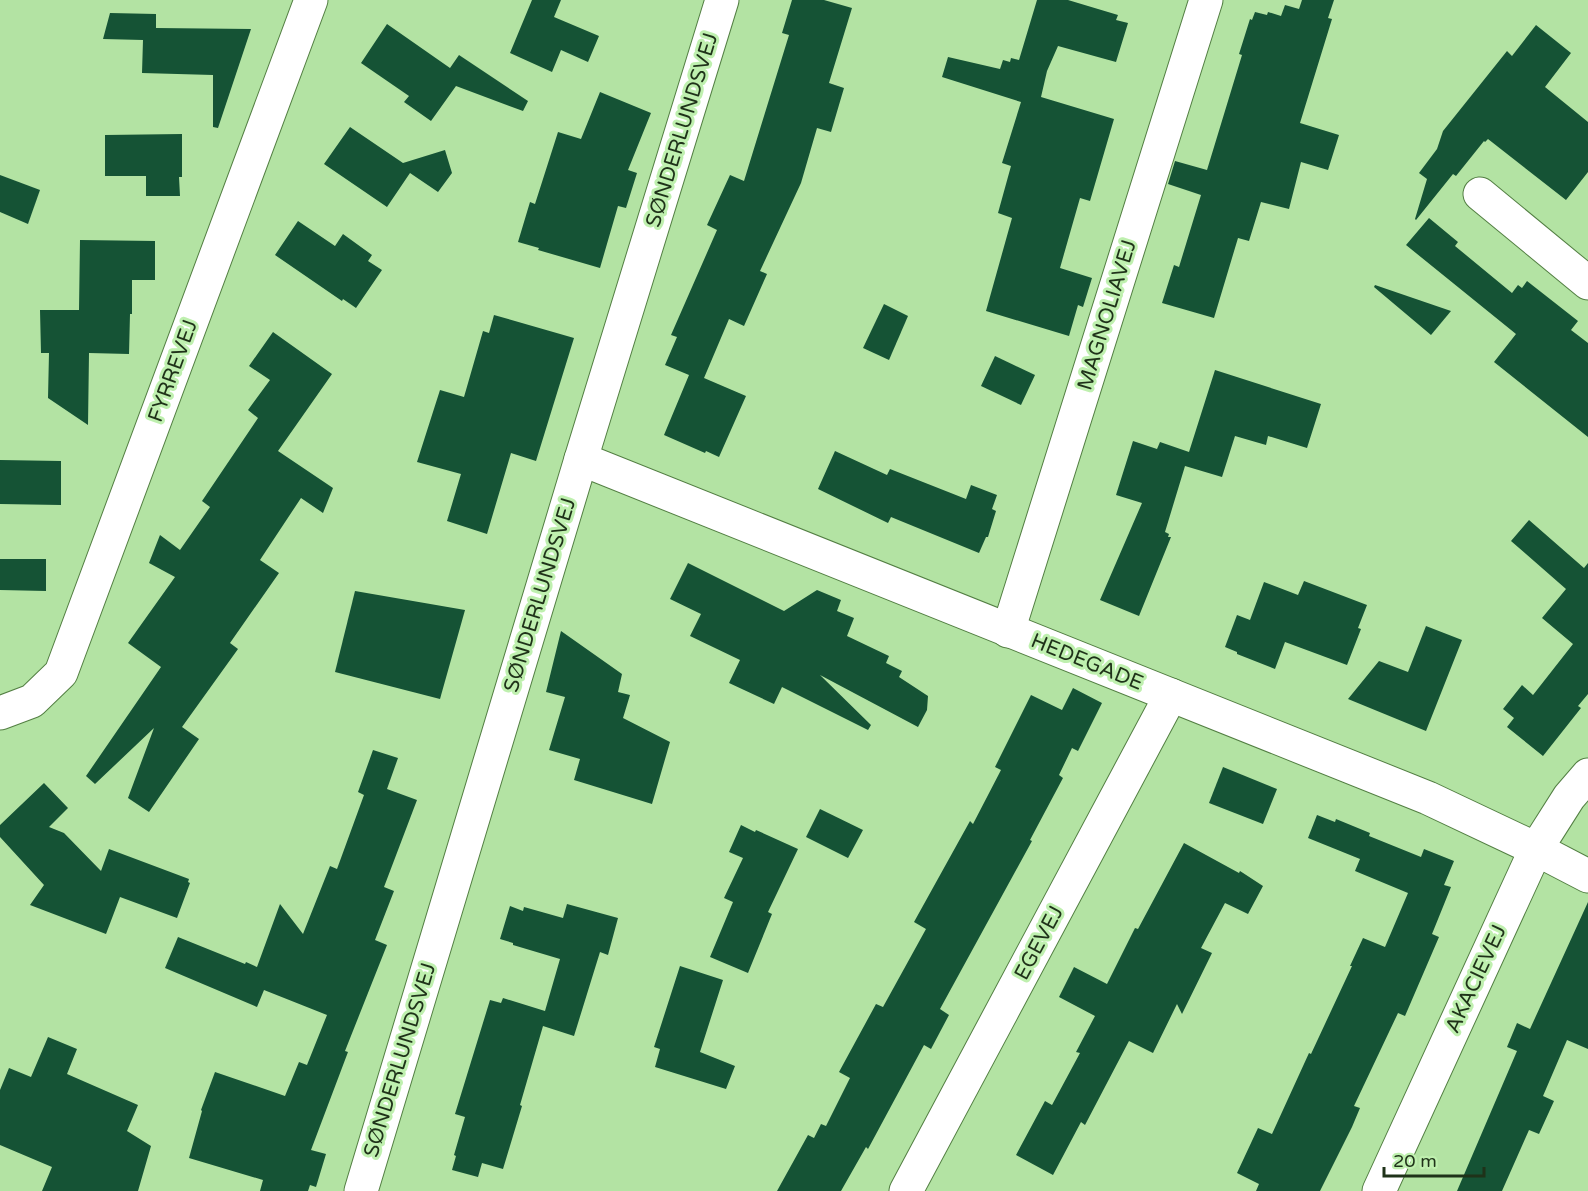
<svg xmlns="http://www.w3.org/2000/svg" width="1588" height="1191" font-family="'Varela Round',sans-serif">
	<rect width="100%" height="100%" fill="#b3e3a3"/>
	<g fill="#155335">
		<path d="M532,0h29l-7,17 45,19 -11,26 -27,-12 -9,22 -42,-19z"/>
		<path d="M792,0h32l28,8 -23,75 15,5 -13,44 -14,-4 -16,55 -41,88 7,3 -23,52 -15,-7 -25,59 42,18 -27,61 -13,-6 -1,2 -41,-18 25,-60 -24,-10 12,-28 -6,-2 46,-105 -10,-5 23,-50 14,6 45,-146 -7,-2z"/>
		<path d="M1037,0h31l50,15 -2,5 12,3 -12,39 -58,-16 -11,25 -6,26 73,22 -24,82 -10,-3 -20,70 32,10 -9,29 -5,-2 -9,31 -83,-25 26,-93 -14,-5 13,-47 -9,-3 19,-61 -79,-25 6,-20 52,12 3,-9 7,2 1,-4 8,2z"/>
		<path d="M1302,0h32l-6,18 4,1 -32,104 39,12 -11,35 -27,-8 -12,47 -28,-7 -12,39 -11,-3 -24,80 -52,-15 12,-38 5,2 22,-72 -33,-11 7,-23 32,9 35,-115 -3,-1 11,-35 2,1 3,-8 12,3 1,-3 13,4 4,-11 14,4z"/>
		<path d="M110,13l46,1v14l95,1 -33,99 -5,-1v-52l-71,-2 1,-33 -40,-1z"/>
		<path d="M387,24l63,44 9,-13 69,46 -5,10 -67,-25 -25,35 -27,-19 5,-6 -48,-33z"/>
		<path d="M1536,25l35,28 -26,34 43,35v50l-22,28 -78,-61 -3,3 -1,-1 -28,35 -3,-2 -37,46 -1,-1 12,-40 -8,-6 18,-24 6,-18 64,-80 5,5z"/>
		<path d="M600,92l51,21 -23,57 9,3 -11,35 -8,-2 -18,62 -62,-18 1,-2 -21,-6 12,-40 5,2 23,-72 23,7z"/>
		<path d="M350,127l53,36 42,-13 7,23 -14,19 -28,-19 -23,34 -63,-43z"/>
		<path d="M182,134v43h-3l1,19h-34v-20h-41v-41z"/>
		<path d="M0,175l40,15 -12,34 -28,-12z"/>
		<path d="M1429,218l29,24 -3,4 57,47 6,-8 4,3 5,-7 51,40 -7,9 17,13v94l-94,-75 22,-28 -110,-89z"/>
		<path d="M298,221l37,25 8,-12 29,21 -4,6 14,9 -26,38 -13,-9 -1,2 -67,-46z"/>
		<path d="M80,240l75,1v39h-23v34h-2l-1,40 -40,-1 -1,72 -40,-27 1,-45h-8l-1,-43h39z"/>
		<path d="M1375,285l76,26 -20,24 -57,-48z"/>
		<path d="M884,304l24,12 -19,44 -26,-12z"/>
		<path d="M494,315l80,23 -38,123 -25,-8 -24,81 -40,-13 14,-47 -44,-12 23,-72 24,7 19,-66 6,2z"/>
		<path d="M273,332l59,42 -54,77 55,37 -10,25 -22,-15 -41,62 19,13 -49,70 8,6 -56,78 17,12 -50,73 -21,-14 26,-70 -59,56 -9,-8 75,-109 -33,-24 47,-66 -26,-14 11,-28 20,15 30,-43 -8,-6 56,-83 -10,-8 22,-30 -21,-14z"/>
		<path d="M995,356l40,19 -14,30 -40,-19z"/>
		<path d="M1215,370l106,34 -14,44 -39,-12 -2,9 -31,-9 -13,41 -37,-11 -20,66 4,2 -1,3h3l-32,79 -39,-16 42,-97 -26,-8 17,-54 24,8 3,-7 29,10z"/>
		<path d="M835,451l52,24 3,-6 76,30 5,-14 26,10 -5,14 4,2 -8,26h-2l-7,16 -88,-36 -3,6 -70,-34z"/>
		<path d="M0,460l61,1v44l-61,-1z"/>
		<path d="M1529,520l55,48 4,-5v131l-10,12 3,2 -38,48 -36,-29 7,-9 -11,-9 19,-24 11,10 40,-51 -31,-26 24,-29 -55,-48z"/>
		<path d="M0,559h46v32l-46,-1z"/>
		<path d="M688,563l96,48 33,-21 24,10 -4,11 17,7 -7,18 42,20 -3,7 16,8 -3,6 29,19 -1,14 -9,17 -98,-52 51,50 -3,5 -86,-43 -8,17 -45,-21 11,-23 -50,-24 11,-22 -31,-15z"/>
		<path d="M1304,581l63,24 -9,23 3,1 -14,36 -62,-23 -10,27 -38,-15v-2l-12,-5 12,-32 13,5 14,-38 34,13z"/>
		<path d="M355,591l110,19 -25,89 -105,-27z"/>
		<path d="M1426,626l36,14 -36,91 -78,-32 31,-38 29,11z"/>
		<path d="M561,631l61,43 -4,18 12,3 -7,23 47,24 -18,62 -78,-24 6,-21 -31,-9 16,-53 -19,-5z"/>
		<path d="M1073,688l29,15 -24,48 -6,-3 -13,27 4,3 -33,62 2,1 -92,168 9,6 -18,34 -7,-4 -56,104 -2,-2 -25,44h-64l31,-56 6,3 7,-14 5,2 24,-48 -11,-6 37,-68 7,3 43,-78 -12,-7 56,-101 3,3 28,-54 -6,-3 36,-72 31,15z"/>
		<path d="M373,750l25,8 -11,31 30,11 -33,87 10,4 -19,49 12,5 -42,106 3,1 -37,98 15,4 -10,33 -6,-2 -2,6h-48l3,-11 -74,-22 13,-47 -1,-1 14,-38 70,24 14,-34 8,3 20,-50 -63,-25 -7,17 -92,-39 13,-31 67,27 1,-2 11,5 23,-63 23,30 27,-68 7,3 27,-74 -6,-3z"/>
		<path d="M1223,767l54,22 -14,35 -54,-21z"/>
		<path d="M44,783l24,25 -19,19 15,6 37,38 8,-22 80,30 -1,3 2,1 -13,35 -57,-21 -14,37 -76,-29 14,-20 -44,-48v-12z"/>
		<path d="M820,809l43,21 -15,28 -42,-21z"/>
		<path d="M1317,815l18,7 1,-3 34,14 -1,3 52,21 3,-8 30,12 -10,24 7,2 -19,47 7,3 -34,79 -7,-3 -44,93 6,2 -8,19 -32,64h-64l3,-7 -22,-11 21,-45 14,6 37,-81 2,1 41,-88h-2l13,-28 22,9 23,-54 -53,-22 5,-12 -52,-21z"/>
		<path d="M741,825l14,7 1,-2 42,19 -30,63 4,2 -24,59 -38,-16 23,-55 -9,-4 19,-40 -14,-6z"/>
		<path d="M1184,843l55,30 1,-2 23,15 -15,28 -23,-11 -24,45 11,5 -30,61 -5,-10 -24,49 -24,-12 -44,84 -4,-3 -28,53 -37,-20 29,-54 7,4 28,-52 -4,-1 19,-36 -36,-19 15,-30 33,17 28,-56 3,1z"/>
		<path d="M1588,902v147l-21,-9 -24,56 11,5 -15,33 -10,-4 -27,61h-45l60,-140 -10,-4 10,-24 13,6z"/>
		<path d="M567,904l51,14 -10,37 -8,-3 -26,84 -31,-10 -23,79 2,1 -19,63 -21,-6 -4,14 -26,-7 4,-14 -2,-1 11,-38 -10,-3 35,-114 11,3 2,-5 42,13 15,-52 -47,-14v-2l-13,-4 10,-33 13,5 1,-4 39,11z"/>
		<path d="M680,966l43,14 -23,72 35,14 -9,23 -71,-22 5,-18 -6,-2z"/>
		<path d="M48,1037l29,12 -10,25 71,31 -11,26 24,15 -13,45h-96l10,-24 -52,-22v-55l9,-22 22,9z"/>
	</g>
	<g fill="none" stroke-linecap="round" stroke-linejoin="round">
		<g stroke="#537f43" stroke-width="35">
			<g id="minor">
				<path d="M1480,194l108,89"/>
				<path d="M581,459l847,339 108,51 52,27"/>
				<path d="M1008,631l198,-631"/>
				<path d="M0,713l32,-12 29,-28 250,-673"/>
				<path d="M361,1191l220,-732 141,-459"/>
				<path d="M906,1191l265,-496"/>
				<path d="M1379,1191l157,-342 33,-52 19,-22"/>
			</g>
		</g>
		<use href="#minor" stroke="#fff" stroke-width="33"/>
	</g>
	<g text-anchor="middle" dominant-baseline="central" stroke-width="6" stroke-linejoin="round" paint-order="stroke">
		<g font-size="21" fill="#1f3219" stroke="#bff0af">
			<text transform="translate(682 130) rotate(-73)">SØNDERLUNDSVEJ</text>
			<text transform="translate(1107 315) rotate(-73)">MAGNOLIAVEJ</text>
			<text transform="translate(173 371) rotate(-70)">FYRREVEJ</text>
			<text transform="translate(540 595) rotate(-73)">SØNDERLUNDSVEJ</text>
			<text transform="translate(1087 662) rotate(22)">HEDEGADE</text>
			<text transform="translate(1039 943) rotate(-62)">EGEVEJ</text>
			<text transform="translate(1476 979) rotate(-65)">AKACIEVEJ</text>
			<text transform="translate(400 1060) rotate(-73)">SØNDERLUNDSVEJ</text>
		</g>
	</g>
	<path d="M1384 1167v9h100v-9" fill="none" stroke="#1f3219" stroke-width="3"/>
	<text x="1393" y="1167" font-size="18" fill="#1f3219" stroke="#bff0af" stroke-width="4.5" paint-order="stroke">20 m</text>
</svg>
